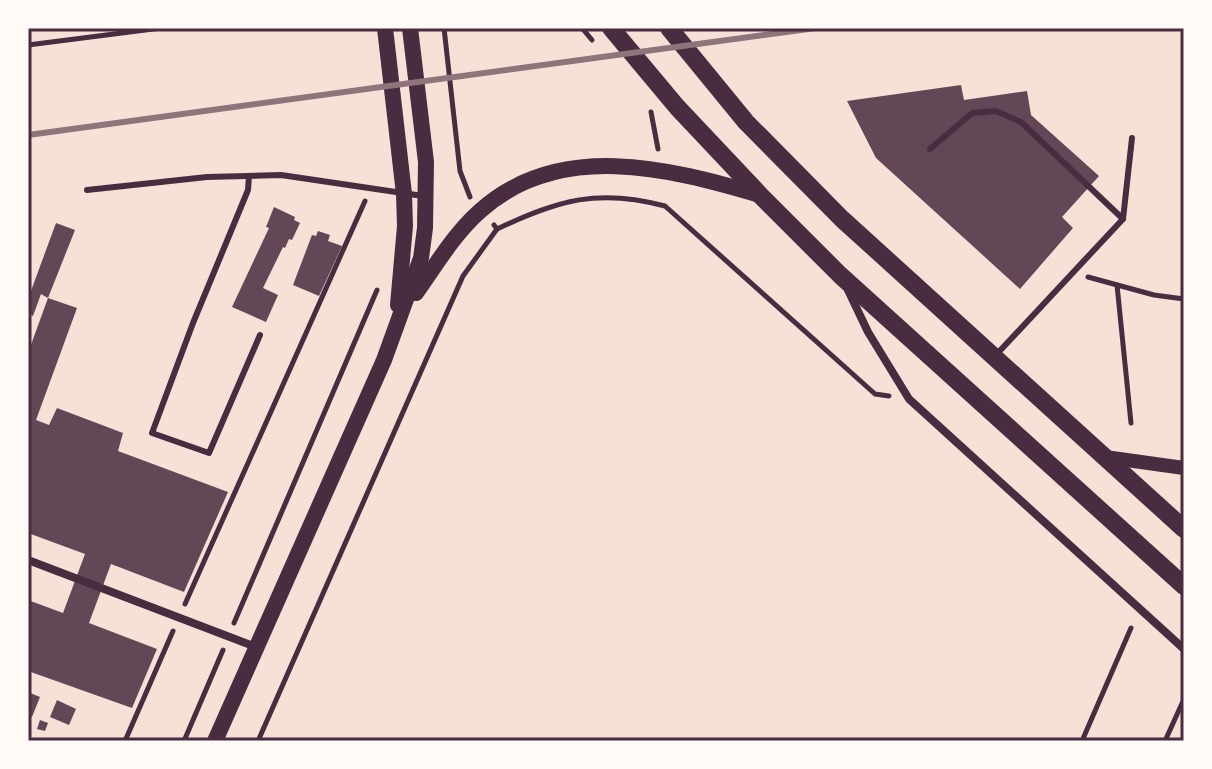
<svg xmlns="http://www.w3.org/2000/svg" width="1212" height="769" font-family="'IBM Plex Sans',sans-serif">
	<rect width="100%" height="100%" fill="#f7e1d7"/>
	<g fill="#644757">
		<path d="M961,85l3,15 63,-9 4,24 68,61 -37,41 11,11 -53,61 -144,-131 -29,-57z"/>
		<path d="M274,207l21,10 -1,3 6,3 -8,17 -3,-1 -4,9 -2,-1 -20,41 15,7 -12,27 -34,-15 37,-79 -3,-1z"/>
		<path d="M56,223l19,7 -27,68 -7,-4 -8,22 -5,-2v-15z"/>
		<path d="M318,231l12,4 -2,6 14,5 -23,50 -26,-11 19,-50 4,1z"/>
		<path d="M48,298l29,10 -41,112 13,5 8,-17 66,25 -5,18 110,41 -44,100 -73,-28 -22,59 68,26 -25,59 -104,-37v-71l35,13 22,-59 -57,-21v-180z"/>
		<path d="M28,692l12,5 -8,20 -4,-2z"/>
		<path d="M57,700l19,9 -7,16 -19,-8z"/>
		<path d="M40,720l8,3 -3,8 -8,-2z"/>
	</g>
	<g fill="none" stroke-linecap="round" stroke-linejoin="round">
		<g stroke="#4a2c40" stroke-width="5">
			<path d="M444,28l16,143 10,26"/>
			<path d="M582,28l10,12"/>
			<path d="M28,45l133,-17"/>
			<path d="M651,112l7,37"/>
			<path d="M497,229c62,-29 101,-41 168,-23l210,188 14,2"/>
			<path d="M1088,277l66,18 30,4"/>
			<path d="M1117,285l14,138"/>
			<path d="M185,604l180,-403"/>
			<path d="M234,623l143,-333"/>
			<path d="M125,741l48,-110"/>
			<path d="M184,741l39,-91"/>
			<path d="M258,741l205,-465 34,-47 -3,-4"/>
			<path d="M1082,741l49,-113"/>
			<path d="M1165,741l19,-42"/>
		</g>
		<g stroke="#4a2c40" stroke-width="6">
			<path d="M930,149l42,-36 24,-2 25,11 102,97"/>
			<path d="M249,176l-1,14 -55,133 -41,110 57,20 51,-118"/>
			<path d="M87,190l120,-13 74,-2 142,21"/>
			<path d="M995,356l128,-137 9,-81"/>
		</g>
		<g stroke="#4a2c40" stroke-width="8">
			<path d="M848,290l20,42 41,67 275,250"/>
			<path d="M28,560l228,87"/>
		</g>
		<path stroke="#4a2c40" stroke-width="14" d="M1105,457l79,11"/>
		<g stroke="#4a2c40" stroke-width="16">
			<path d="M385,28l19,166 1,32 -7,79"/>
			<path d="M416,293c20,-28 38,-59 64,-82 79,-71 189,-43 280,-16"/>
			<path d="M215,741l169,-381 37,-102 4,-30 1,-66 -16,-134"/>
		</g>
		<g stroke="#4a2c40" stroke-width="18">
			<path d="M611,28l66,79 83,88 80,80 344,311"/>
			<path d="M669,28l77,94 96,97 342,310"/>
		</g>
		<path stroke="#8f747c" stroke-width="6" d="M28,135l788,-107"/>
	</g>
	<rect width="1212" height="769" fill="none" stroke="#fffaf5" stroke-width="60"/>
	<rect x="30" y="30" width="1152" height="709" fill="none" stroke="#4a2c40" stroke-width="3"/>
</svg>
